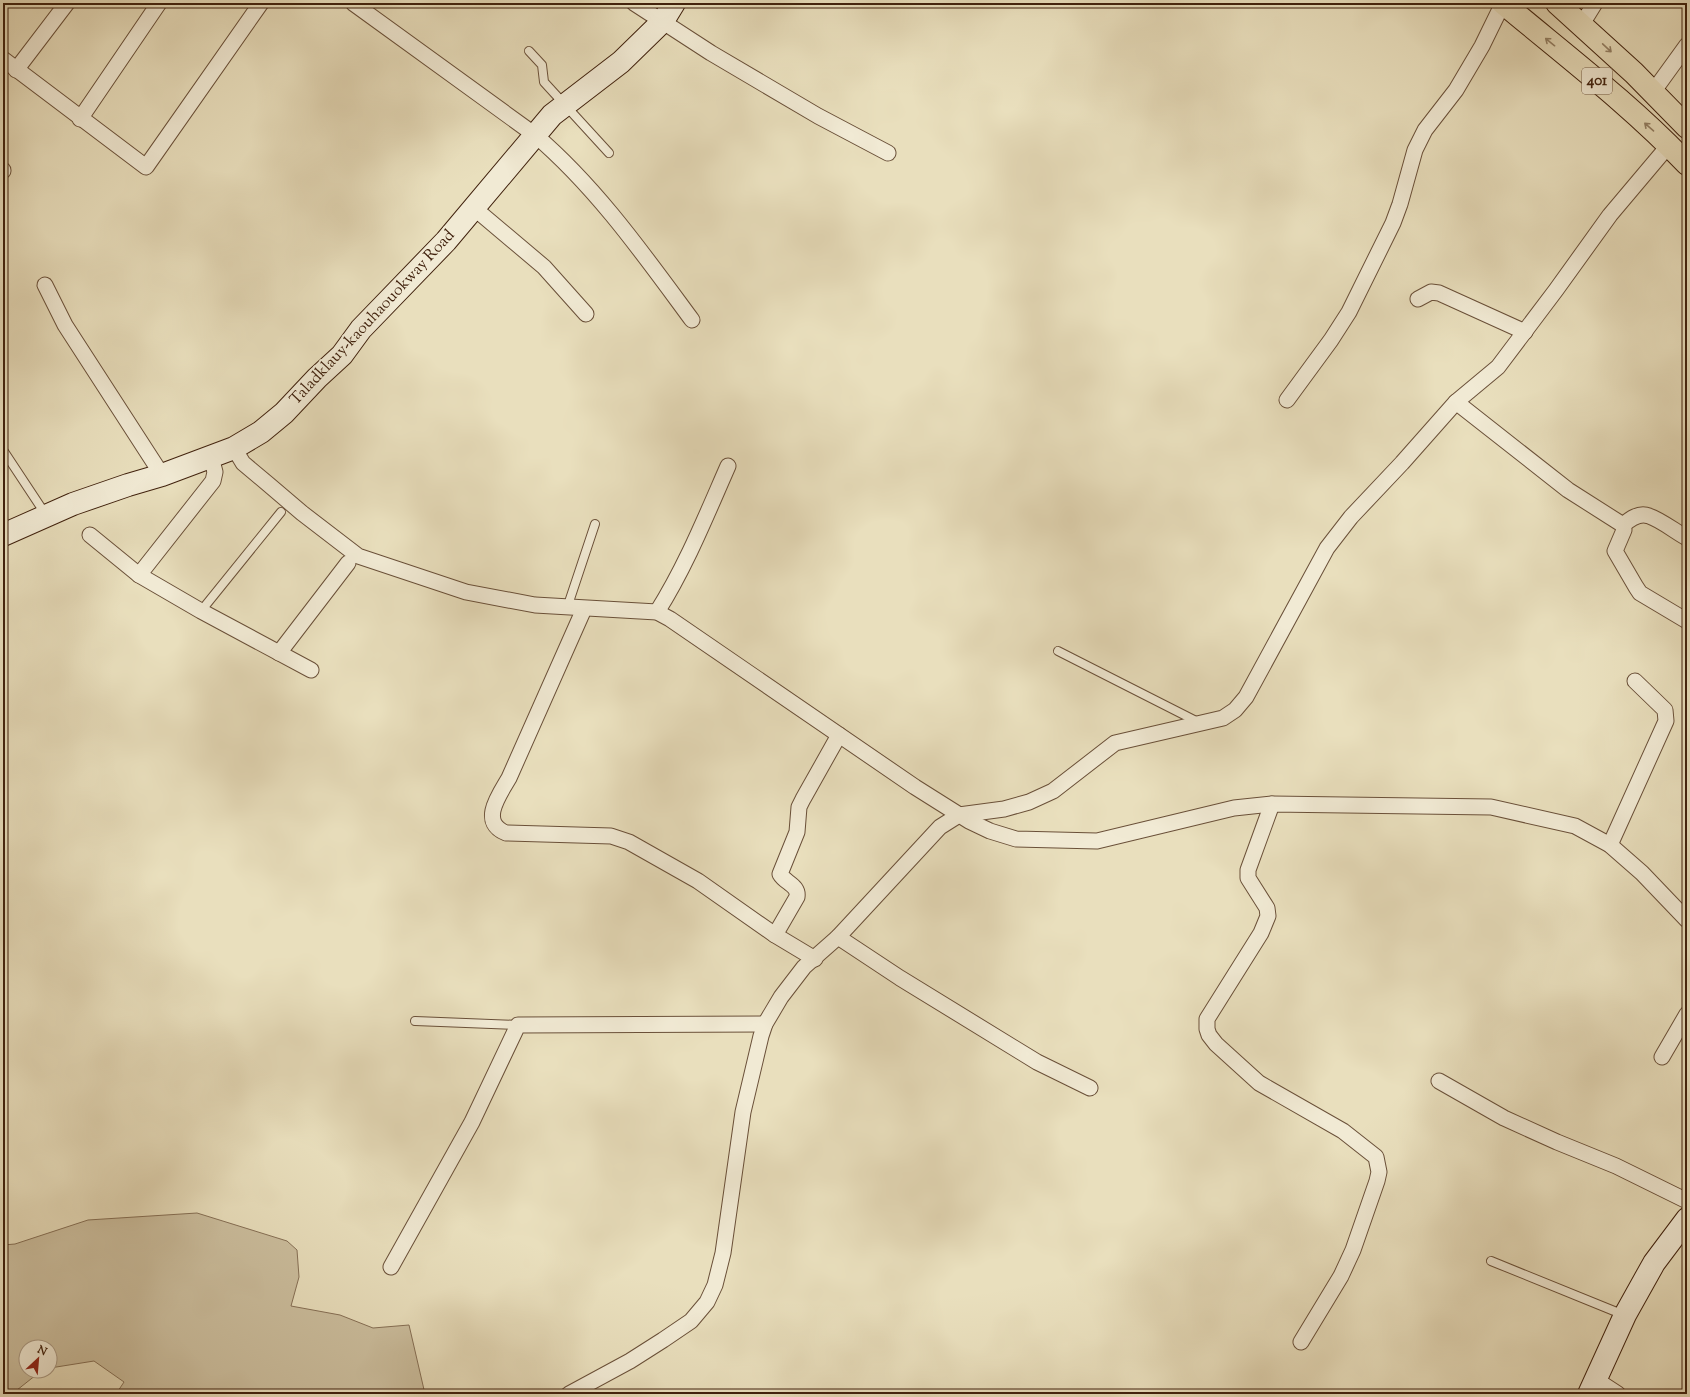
<svg xmlns="http://www.w3.org/2000/svg" width="1690" height="1397" font-family="'Sorts Mill Goudy',serif">
	<rect width="100%" height="100%" fill="#e9dfbd"/>
	<filter id="stains"><feTurbulence type="fractalNoise" baseFrequency=".005" numOctaves="4"/><feColorMatrix values="0 0 0 0 .2 0 0 0 0 .09 0 0 0 0 .02 0 0 0 .5 -.17"/></filter>
	<radialGradient id="worn" r=".72"><stop offset=".6" stop-color="#630" stop-opacity="0"/><stop offset="1" stop-color="#630" stop-opacity=".3"/></radialGradient>
	<path fill="#ccbf9f" stroke="#867056" d="M197,1213l90,28 10,9 2,27 -8,29 49,9 33,13 36,-3 16,69h-309l8,-12 -30,-21 -44,7v-21h-24v24h15l-29,23h-9v-149l12,-1 73,-24z"/>
	<g fill="none" stroke-linecap="round" stroke-linejoin="round">
		<g stroke="#6a5039" stroke-width="10">
			<g id="lane">
				<path d="M529,51l13,14 2,17 65,71"/>
				<path d="M3,450l43,65"/>
				<path d="M567,608l28,-84"/>
				<path d="M201,611l80,-99"/>
				<path d="M1058,651l142,72"/>
				<path d="M415,1021l103,4"/>
				<path d="M1491,1261l133,54"/>
			</g>
		</g>
		<g stroke="#6a5039" stroke-width="17">
			<g id="street">
				<path d="M353,3l182,132c62,53 109,120 157,185"/>
				<path d="M634,3l77,50 107,63 70,37"/>
				<path d="M1582,24l13,-21"/>
				<path d="M3,59l143,108 115,-164"/>
				<path d="M16,70l51,-67"/>
				<path d="M1653,92l34,-47"/>
				<path d="M80,119l79,-116"/>
				<path d="M3,170v1"/>
				<path d="M474,208l70,59 42,47"/>
				<path d="M45,285l20,40 97,150"/>
				<path d="M1418,299l13,-7 8,1 86,39"/>
				<path d="M1287,400l44,-60 18,-28 44,-89 7,-19 15,-54 10,-20 31,-40 26,-44 21,-43"/>
				<path d="M1456,402l112,88 55,35 1,5 -9,21 21,36 4,6 47,28"/>
				<path d="M234,448l9,15 25,21 34,29 56,43 108,36 69,13 122,7 13,7 245,168 54,34 21,10 26,8 81,2 137,-33 38,-4 219,3 84,19 35,19 32,28 45,47"/>
				<path d="M1623,525c7,-6 16,-13 26,-9 12,4 27,16 38,22"/>
				<path d="M90,535l49,40 62,36 110,59"/>
				<path d="M139,575l74,-94 2,-9 -4,-15"/>
				<path d="M584,609l-75,169c-10,17 -30,44 -3,55l105,3 18,6 69,39 77,54 40,24"/>
				<path d="M657,612c29,-46 49,-96 71,-146"/>
				<path d="M279,653l69,-90"/>
				<path d="M1272,804l-24,66v8l19,30 1,8 -7,17 -54,86v10l2,6 7,9 43,39 84,48 33,26 3,15 -2,9 -24,69 -12,26 -40,66"/>
				<path d="M1610,845l56,-124 -1,-11 -30,-29"/>
				<path d="M775,935l22,-38c2,-12 -12,-14 -17,-23l17,-42 2,-25 4,-8 36,-64"/>
				<path d="M838,937l62,41 137,84 53,26"/>
				<path d="M1662,1057l25,-43"/>
				<path d="M1439,1081l65,37 53,24 59,24 71,35"/>
				<path d="M391,1267l81,-145 46,-97 247,-1"/>
				<path d="M1595,1379l23,15"/>
				<path d="M569,1394l61,-33 33,-21 28,-19 16,-19 8,-17 8,-32 20,-141 18,-76 4,-12 16,-27 23,-30 34,-30 102,-110 19,-12 45,-6 25,-7 24,-11 62,-48 108,-25 12,-8 11,-13 81,-149 24,-31 51,-54 54,-61 42,-35 58,-77 54,-75 59,-70"/>
			</g>
		</g>
		<g stroke="#40210d" stroke-width="24">
			<g id="secondary">
				<path d="M3,535l70,-31 55,-19 34,-10 72,-27 27,-16 23,-19 33,-35 25,-23 19,-26 85,-88 106,-126 69,-53 42,-41 11,-18"/>
				<path d="M1589,1394l36,-79 29,-52 33,-44"/>
			</g>
		</g>
		<g stroke="#40210d" stroke-width="24">
			<g id="primary">
				<path d="M1503,3c62,52 128,102 184,161"/>
				<path d="M1557,3l77,70 53,54"/>
			</g>
		</g>
		<use href="#lane" stroke="#f1ead4" stroke-width="8"/>
		<use href="#street" stroke="#f1ead4" stroke-width="15"/>
		<use href="#secondary" stroke="#f1ead4" stroke-width="22"/>
		<use href="#primary" stroke="#e9dfbd" stroke-width="22"/>
	</g>
	<defs><path id="oneway-shaft" d="M-6 0H5M1.5-3L5.5 0L1.5 3" fill="none" stroke-width="1.6" stroke-linecap="round" stroke-linejoin="round"/></defs>
	<g stroke="#948065">
		<use href="#oneway-shaft" transform="translate(1550 42) rotate(-141)"/>
		<use href="#oneway-shaft" transform="translate(1607 48) rotate(43)"/>
		<use href="#oneway-shaft" transform="translate(1649 127) rotate(-139)"/>
	</g>
	<g text-anchor="middle" dominant-baseline="central" stroke-width="4" stroke-linejoin="round" paint-order="stroke">
		<rect fill="#f1ead4" stroke="#755d49" stroke-width="1" x="1582" y="68" width="30" height="26" rx="3"/>
		<g font-size="15" font-weight="bold" fill="#40210d">
			<text x="1597" y="81">401</text>
		</g>
		<g font-size="16" fill="#40210d" stroke="#f1ead4">
			<text transform="translate(373 318) rotate(-47)">Taladklauy-kaouhaouokway Road</text>
		</g>
	</g>
	<rect width="1690" height="1397" fill="none" stroke="#e9dfbd" stroke-width="16"/>
	<rect x="4" y="4" width="1682" height="1389" fill="none" stroke="#40210d" stroke-width="2"/>
	<rect x="8" y="8" width="1674" height="1381" fill="none" stroke="#40210d"/>
	<g transform="translate(38 1359) rotate(26)"><circle r="19" fill="#f1ead4" stroke="#aa9a84"/>
	<path d="M0-3L7 15L0 10L-7 15Z" fill="#8f2418"/>
	<text y="-6" font-size="11" font-weight="bold" text-anchor="middle" fill="#40210d">N</text>
	</g>
	<rect width="100%" height="100%" filter="url(#stains)"/>
	<rect width="100%" height="100%" fill="url(#worn)"/>
</svg>
